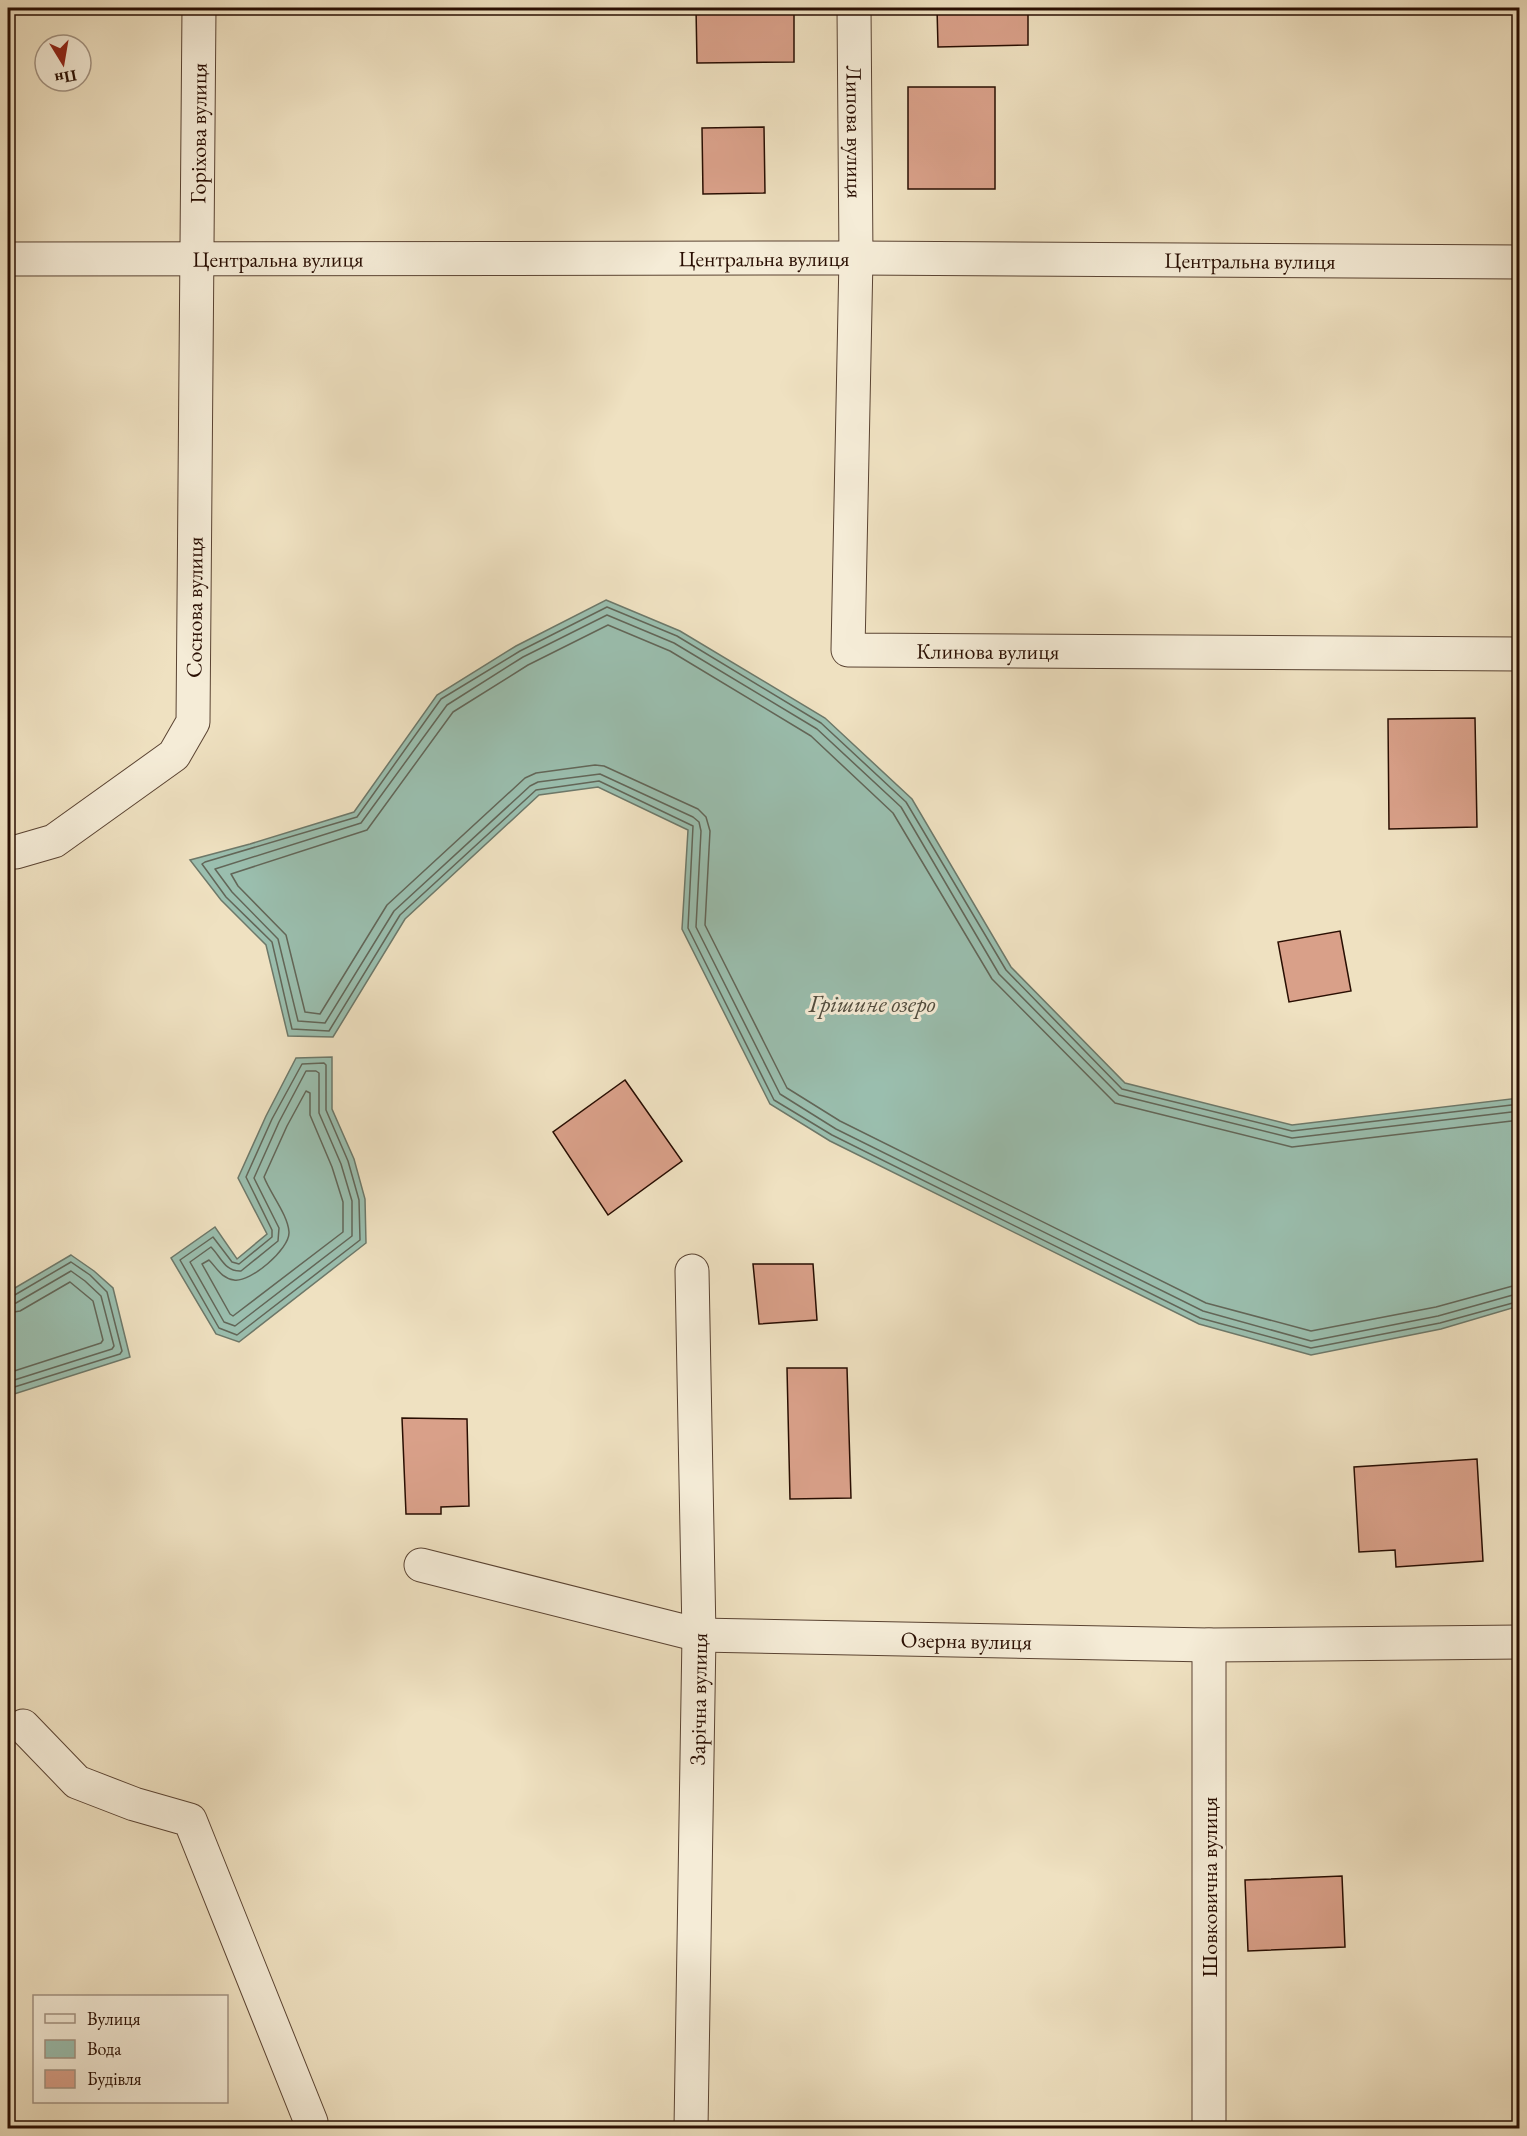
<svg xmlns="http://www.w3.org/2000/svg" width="1527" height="2136" font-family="'EB Garamond',serif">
	<rect width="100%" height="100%" fill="#efe1c1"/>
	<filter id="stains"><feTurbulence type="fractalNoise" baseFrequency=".00333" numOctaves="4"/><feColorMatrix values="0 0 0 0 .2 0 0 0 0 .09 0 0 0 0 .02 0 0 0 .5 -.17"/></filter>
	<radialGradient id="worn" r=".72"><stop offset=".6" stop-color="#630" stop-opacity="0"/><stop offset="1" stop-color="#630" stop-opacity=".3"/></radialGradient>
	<g fill="#9abeae" stroke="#6d7869" stroke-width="1.5">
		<path d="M606,600l74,31 145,87 87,81 99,168 114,116 167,42 227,-27v208l-78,23 -130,26 -112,-31 -369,-183 -60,-37 -88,-175 6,-99 -90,-43 -59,8 -134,124 -72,118 -45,-1 -22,-91 -45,-45 -31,-40 60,-16 104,-32 83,-117 79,-49z"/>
		<path d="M332,1057v52l22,50 11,40 1,44 -127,99 -23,-8 -45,-76 44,-31 22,32 30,-25 -29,-56 28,-62 30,-58z"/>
		<path d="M71,1255l23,16 19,17 17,69 -122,39v-104z"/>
	</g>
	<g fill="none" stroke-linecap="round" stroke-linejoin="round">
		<g stroke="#626658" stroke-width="1.5">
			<path d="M302,1064l22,-1 2,2v45l22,51 11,39 1,40 -123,95 -18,-7 -39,-68 33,-23 19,25 7,2 33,-27v-7l-26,-53 26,-58z"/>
			<path d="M306,1071h10l3,2v40l22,51 11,37v35l-117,90 -11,-4 -34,-60 21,-15c10,10 14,25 30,24l37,-30 1,-13 -25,-50 25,-56z"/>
			<path d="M306,1091l4,2v22l22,52 11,35v30l-110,84 -3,-2 -28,-50 7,-4c8,8 12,18 25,20 16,3 56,-31 55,-48 -1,-17 -19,-39 -25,-55l23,-51z"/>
			<path d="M1520,1104l-228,27 -170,-42 -116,-119 -100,-168 -85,-79 -144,-87 -70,-29 -87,44 -79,48 -84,118 -152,45 -3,2 24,33 46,45 20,87 37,2 71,-116 136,-125 63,-9 94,45 -5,102 86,172 58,35 368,183 111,30 129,-25 80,-22"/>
			<path d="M1520,1111l-228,27 -173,-43 -120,-121 -98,-167 -84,-78 -143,-86 -67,-28 -84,42 -76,48 -86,118 -146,46 17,23 46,47 20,82 27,2 69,-112 136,-125 8,-4 62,-8 93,43 6,5 2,9 -5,96 84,167 56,35 367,182 108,30 127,-25 82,-23"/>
			<path d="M1520,1120l-228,27 -177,-44 -123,-124 -99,-166 -82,-77 -141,-85 -62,-26 -80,40 -75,47 -86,118 -136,44 7,12 48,49 19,77 15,2 67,-109 138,-127 11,-5 59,-8 9,1 94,43 8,8 4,14 -5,94 82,163 53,33 366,182 105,28 125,-24 84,-23"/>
			<path d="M8,1297l5,-1 58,-34 19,13 17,17 15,59 -2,3 -112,35"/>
			<path d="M8,1304l8,-1 55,-32 14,10 16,15 13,50 -2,3 -104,33"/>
			<path d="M8,1313l12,-2 50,-29 23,19 10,39 -2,3 -93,30"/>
		</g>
	</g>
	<g fill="#d9a089" stroke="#290e02" stroke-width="1.5">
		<path d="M696,8h98v54l-97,1z"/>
		<path d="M937,8h91v37l-90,2z"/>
		<rect x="908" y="87" width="87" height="102"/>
		<path d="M764,127l1,66 -62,1 -1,-66z"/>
		<path d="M1475,718l2,109 -88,2 -1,-110z"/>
		<path d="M1340,931l11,60 -62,11 -11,-60z"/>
		<path d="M625,1080l57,81 -74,54 -55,-83z"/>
		<path d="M753,1264h60l4,56 -58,4z"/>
		<path d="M787,1368h60l4,130 -61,1z"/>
		<path d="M402,1418l65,1 2,87 -28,1v7h-35z"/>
		<path d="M1477,1459l6,102 -87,6 -1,-17 -36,2 -5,-85z"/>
		<path d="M1342,1876l3,71 -97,4 -3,-71z"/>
	</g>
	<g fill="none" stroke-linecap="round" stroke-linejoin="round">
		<g stroke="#5a4332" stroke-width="35">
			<g id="minor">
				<path id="s1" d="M854,8l2,250 -8,392 672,4"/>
				<path id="s2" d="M8,259l848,-1 664,4"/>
				<path id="s3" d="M8,852h8l38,-11 120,-86 19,-33 6,-714"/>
				<path id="s4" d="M421,1565l278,70 510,10 311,-3"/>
				<path d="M1209,1645v483"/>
				<path d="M23,1726l54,56 57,22 56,16 121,302 -1,6"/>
				<path id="s5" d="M691,2128l8,-493 -7,-364"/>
			</g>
		</g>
		<use href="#minor" stroke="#f5ecd7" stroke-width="33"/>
	</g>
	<g text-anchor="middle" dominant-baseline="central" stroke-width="6" stroke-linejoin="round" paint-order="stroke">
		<g font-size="22" fill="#290e02" stroke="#f5ecd7">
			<text stroke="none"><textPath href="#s3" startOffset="822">Горіхова вулиця</textPath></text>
			<text stroke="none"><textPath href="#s1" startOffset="124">Липова вулиця</textPath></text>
			<text stroke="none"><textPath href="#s2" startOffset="270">Центральна вулиця</textPath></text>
			<text stroke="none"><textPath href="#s2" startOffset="756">Центральна вулиця</textPath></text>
			<text stroke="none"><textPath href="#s2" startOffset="1242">Центральна вулиця</textPath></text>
			<text stroke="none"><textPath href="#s3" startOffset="348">Соснова вулиця</textPath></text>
			<text stroke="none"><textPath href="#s1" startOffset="782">Клинова вулиця</textPath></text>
			<text stroke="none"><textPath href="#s4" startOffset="554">Озерна вулиця</textPath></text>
			<text stroke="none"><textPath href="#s5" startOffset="429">Зарічна вулиця</textPath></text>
			<text transform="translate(1209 1887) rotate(-90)">Шовковична вулиця</text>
		</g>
		<g font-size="24" font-style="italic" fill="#514c3e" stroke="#f5ecd7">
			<text x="872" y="1003">Грішине озеро</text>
		</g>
	</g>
	<rect width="1527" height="2136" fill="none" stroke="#efe1c1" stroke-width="30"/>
	<rect x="9" y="9" width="1509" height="2118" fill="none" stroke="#290e02" stroke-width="3"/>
	<rect x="15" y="15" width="1497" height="2106" fill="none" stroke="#290e02" stroke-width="1.5"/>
	<rect x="33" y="1995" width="195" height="108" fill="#f5ecd7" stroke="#a39382" stroke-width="1.5"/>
	<rect x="45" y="2014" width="30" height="9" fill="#f5ecd7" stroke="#a39382" stroke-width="1.5"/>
	<text x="87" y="2025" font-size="18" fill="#290e02">Вулиця</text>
	<rect x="45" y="2040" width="30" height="18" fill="#9abeae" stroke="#a39382" stroke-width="1.5"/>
	<text x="87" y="2055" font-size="18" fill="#290e02">Вода</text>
	<rect x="45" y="2070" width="30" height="18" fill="#d9a089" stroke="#a39382" stroke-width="1.5"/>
	<text x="87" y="2085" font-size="18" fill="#290e02">Будівля</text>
	<g transform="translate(63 63) rotate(169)"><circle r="28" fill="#f5ecd7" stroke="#a39382" stroke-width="1.5"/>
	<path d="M0-4.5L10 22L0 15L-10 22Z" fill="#8f2418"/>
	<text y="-9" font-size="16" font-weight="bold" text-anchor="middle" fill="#290e02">Пн</text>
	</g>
	<rect width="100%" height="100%" filter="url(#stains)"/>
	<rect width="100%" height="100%" fill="url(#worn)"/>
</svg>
